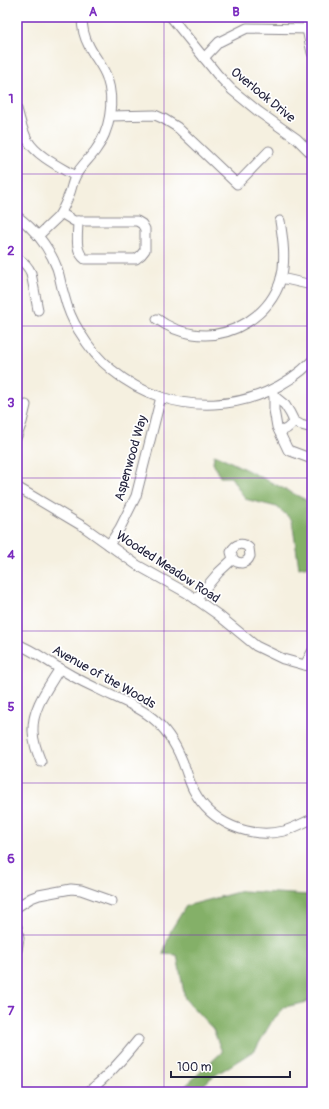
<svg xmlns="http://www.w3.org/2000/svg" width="329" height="1109" font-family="Pangolin,sans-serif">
	<rect width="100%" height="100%" fill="#fff"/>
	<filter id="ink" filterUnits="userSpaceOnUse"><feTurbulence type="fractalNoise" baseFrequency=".025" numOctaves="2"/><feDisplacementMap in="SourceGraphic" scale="8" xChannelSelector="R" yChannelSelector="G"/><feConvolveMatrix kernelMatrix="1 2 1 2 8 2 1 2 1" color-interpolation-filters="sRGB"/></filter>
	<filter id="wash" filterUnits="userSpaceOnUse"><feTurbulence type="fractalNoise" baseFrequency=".012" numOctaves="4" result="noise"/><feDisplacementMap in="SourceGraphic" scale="16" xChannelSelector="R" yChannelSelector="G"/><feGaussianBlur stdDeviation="0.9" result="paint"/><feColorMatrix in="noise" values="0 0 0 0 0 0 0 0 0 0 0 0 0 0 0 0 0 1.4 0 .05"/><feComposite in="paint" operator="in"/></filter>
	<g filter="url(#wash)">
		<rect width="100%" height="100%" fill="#f5f0e0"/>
		<g fill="#84b068" stroke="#536952">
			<path d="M214,455l11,4 87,44v60l-3,3 -10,2 -7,-48 -15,-13 -32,-8 -14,-22h-11l-7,-14z"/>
			<path d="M242,891l67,4 3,4v102l-27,6 -13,14 -17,29 -44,28 -15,14h-17l43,-40 -9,-23 -28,-30 -8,-44 -14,-1 8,-24 15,-24z"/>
		</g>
	</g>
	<g filter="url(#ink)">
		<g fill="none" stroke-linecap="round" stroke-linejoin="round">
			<g stroke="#8c898e" stroke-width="11">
				<g id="minor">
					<path d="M171,17l46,57 15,16 27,22 38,27 15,15"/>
					<path d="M308,17l-1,12 5,24"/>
					<path d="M204,58l15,-16 28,-14 65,1"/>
					<path d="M17,109c3,10 5,22 11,32 9,15 32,26 47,35"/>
					<path d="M110,116l45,-1 9,4 13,8 60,57 32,-33"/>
					<path d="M61,213l13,8h4"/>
					<path d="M17,216c17,13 32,31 40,52 3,9 4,18 7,27 3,12 8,25 15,36 9,15 20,29 33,39 59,49 146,45 200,-9"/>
					<path d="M78,221h59l5,3 3,5v21l-4,5 -5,4h-51c-11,-8 -7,-25 -7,-38z"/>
					<path d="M38,236l20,-19c5,-7 8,-15 11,-22 3,-7 3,-13 7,-20 5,-9 13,-16 19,-24 15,-20 20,-49 12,-73 -4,-12 -12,-20 -18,-32 -5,-9 -7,-19 -7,-29"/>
					<path d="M17,258c7,4 11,8 14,15l7,37"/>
					<path d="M281,278l31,7"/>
					<path d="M157,319c11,8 23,13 36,15 38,6 77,-19 88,-55 5,-19 2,-40 -1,-58"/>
					<path d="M272,390l2,6v14l3,17 11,23 24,9"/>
					<path d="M274,396l11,9 5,8 4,8 7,4 11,3"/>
					<path d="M279,431c7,0 11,-4 15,-10"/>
					<path d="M17,436l5,-14 4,-17"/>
					<path d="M17,487l67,40 53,38 50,28 30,21 39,32 27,13 29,8"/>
					<path d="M109,545l11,-17 16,-32 25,-99"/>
					<path d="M196,599l23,-27 14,-13 -2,-7c4,-9 12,-10 18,-4l1,8c-3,8 -11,9 -17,3"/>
					<path d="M17,644c13,5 23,12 34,19 15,10 30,18 45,25 21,11 44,18 61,34 14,13 22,29 28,46 3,8 5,16 9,23 17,32 55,48 90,40 10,-3 19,-8 28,-12"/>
					<path d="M305,665l7,-13"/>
					<path d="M41,762c-4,-10 -8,-20 -8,-31 -1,-23 15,-43 27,-63"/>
					<path d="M17,907l14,-9 8,-3 32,-6 10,1 31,11"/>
					<path d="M17,927l2,11 -2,12"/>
					<path d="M88,1092c19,-15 35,-33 50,-52"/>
				</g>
			</g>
			<use href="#minor" stroke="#fff" stroke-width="9"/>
		</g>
	</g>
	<path fill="none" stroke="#7b2cbf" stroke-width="1" stroke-opacity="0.55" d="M164,17v1075M17,174h295M17,326h295M17,478h295M17,631h295M17,783h295M17,935h295"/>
	<g text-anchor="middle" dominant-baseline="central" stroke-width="3.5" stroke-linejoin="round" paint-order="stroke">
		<g font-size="13" fill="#22223b" stroke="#fff">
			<text transform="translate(263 95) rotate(39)">Overlook Drive</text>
			<text transform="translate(131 458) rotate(-74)">Aspenwood Way</text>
			<text transform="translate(168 567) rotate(33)">Wooded Meadow Road</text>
			<text transform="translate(104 677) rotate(29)">Avenue of the Woods</text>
		</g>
	</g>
	<rect width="329" height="1109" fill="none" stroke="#fff" stroke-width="44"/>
	<path d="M171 1071v6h119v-6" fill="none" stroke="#22223b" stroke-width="2"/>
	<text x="177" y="1071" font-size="12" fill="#22223b" stroke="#ffffff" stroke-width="3" paint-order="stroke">100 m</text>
	<rect x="22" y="22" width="285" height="1065" fill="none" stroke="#7b2cbf" stroke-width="1.5"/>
	<g font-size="13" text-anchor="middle" font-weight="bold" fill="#7b2cbf">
		<text x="93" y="16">A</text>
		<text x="236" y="16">B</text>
		<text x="11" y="103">1</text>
		<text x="11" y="255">2</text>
		<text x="11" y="407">3</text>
		<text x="11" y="559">4</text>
		<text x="11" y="711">5</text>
		<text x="11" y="863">6</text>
		<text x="11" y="1015">7</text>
	</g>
</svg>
